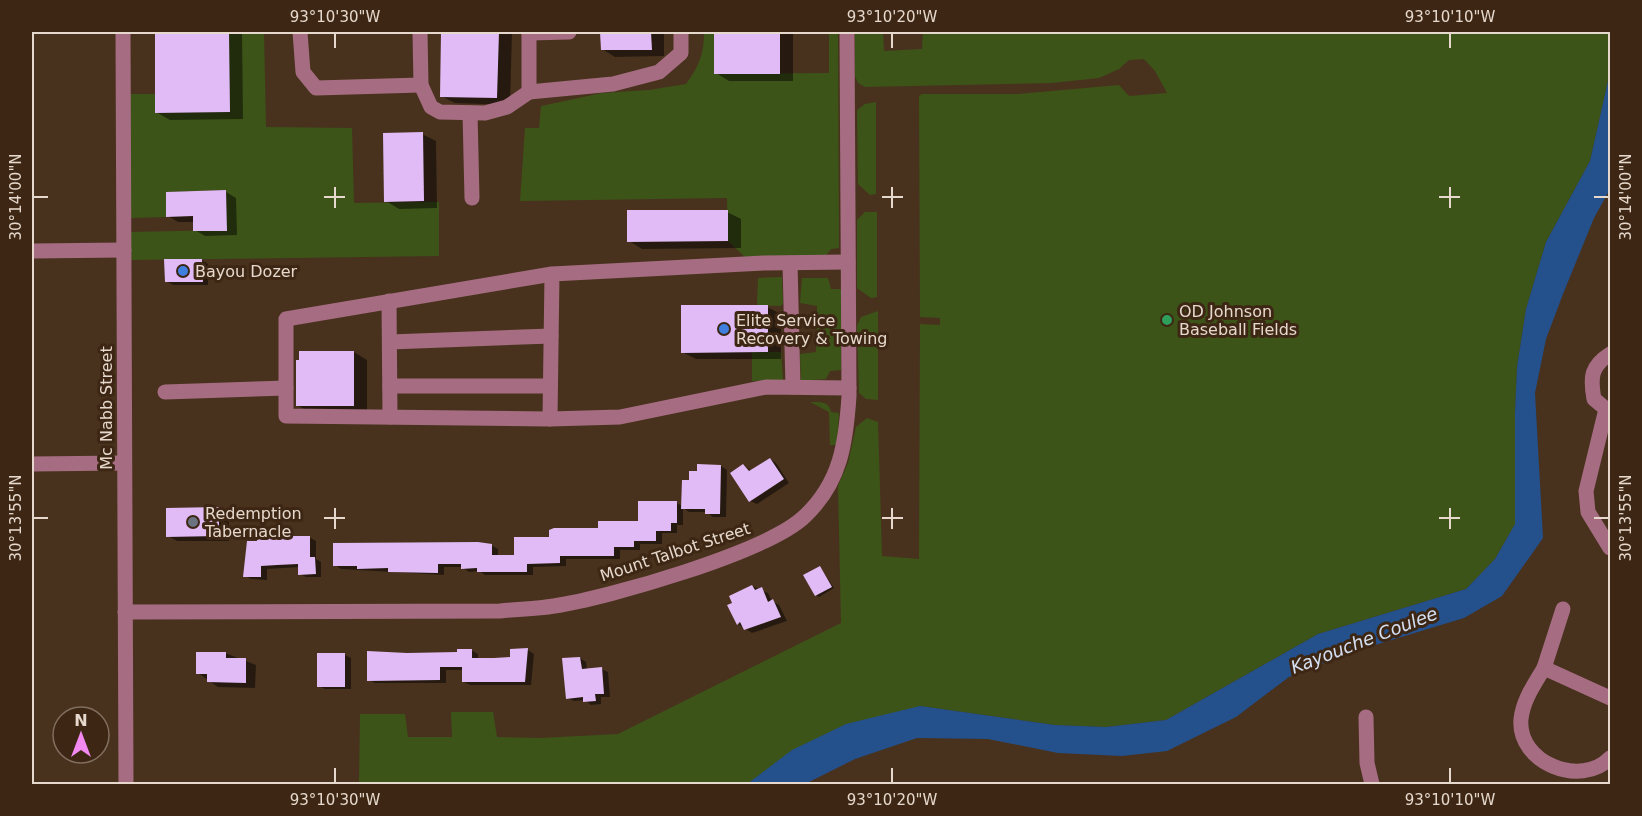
<svg xmlns="http://www.w3.org/2000/svg" width="1642" height="816" font-family="'DejaVu Sans',sans-serif">
	<rect width="100%" height="100%" fill="#48321e"/>
	<g fill="#3d5418">
		<path d="M229,32h35l2,95 86,1 2,75 85,-1v54l-308,4 -1,-28 97,-2 -1,-40 -60,2v25l-35,1 -1,-124h25v19l74,-1z"/>
		<path d="M704,32h10v42l115,-1v-41h9l1,216 -8,1 -6,8h-80l-17,-16 -1,-43 -207,3 5,-73h14l2,-22 61,-13 47,-3 37,-6c13,-18 18,-30 18,-52z"/>
		<path d="M855,32h28l1,19 38,-2 1,-17h687v40l-20,89 -44,81 -20,67 -9,58 -2,46v111l-20,35 -29,30 -148,45 -152,86 -60,7 -51,-2 -135,-19 -173,78h-388l1,-70h45l3,23h44l-1,-25h42l4,25 43,1 78,-4 223,-111 -3,-137 10,-23 8,-36 11,-9 11,4 4,134 37,3 1,-235 20,1v-7l-20,-1 -1,-221 3,-2h96l101,-9 10,11 38,-3 -12,-22 -11,-12 -15,1 -10,9 -20,9 -47,5 -187,4 -7,-4 -3,-7z"/>
		<path d="M876,102v92l-6,1 -12,-11 -1,-74 8,-6z"/>
		<path d="M865,212h12v85l-6,1 -14,-10v-68z"/>
		<path d="M782,277l1,26 -2,3 -24,-1 1,-27z"/>
		<path d="M802,278h26l3,11h10v81l-11,1 -4,8 -25,2 -1,-27 16,-2 1,-46 -17,-3z"/>
		<path d="M878,311v89l-12,-1 -7,-6 -2,-67 4,-9z"/>
		<path d="M752,352h29l2,28 -31,1z"/>
		<path d="M810,402c10,0 19,-1 21,10l8,1 -2,32h-7l-1,-33z"/>
	</g>
	<path fill="#24508c" d="M1610,72v117l-16,29 -31,76 -17,45 -11,54 8,145 -41,58 -38,22 -112,34 -63,25 -53,40 -69,34 -45,5 -64,-3 -70,-14 -71,-1 -62,21 -50,25h-58l45,-34 54,-26 74,-18 135,19 51,2 60,-7 152,-86 148,-45 29,-30 20,-35v-111l2,-46 9,-58 20,-67 44,-81z"/>
	<g fill="#0007">
		<path d="M156,32h86l1,87 -73,1 -14,-8z"/>
		<path d="M443,32h69l-2,73 -55,-2 -14,-7z"/>
		<path d="M602,32h62v24l-49,1 -13,-8z"/>
		<path d="M715,32h78v49h-64l-13,-8z"/>
		<path d="M422,134l14,7 1,67 -38,1 -13,-8z"/>
		<path d="M226,192l10,6 1,37 -32,1 -10,-6v-8h-17l-10,-6z"/>
		<path d="M727,212l14,7v29l-99,1 -13,-8z"/>
		<path d="M202,260l6,4v21h-35l-7,-4z"/>
		<path d="M767,307l14,7v45h-85l-14,-7z"/>
		<path d="M354,352l13,8v53h-56l-14,-8z"/>
		<path d="M770,459l6,4 13,20 -32,21 -7,-3 -6,-36 7,6z"/>
		<path d="M721,466l6,4 -1,47h-13l-7,-5h-17l-6,-4v17h-6v8h-15v11h-22v6h-20v9h-54v7l-33,1v8h-48l-6,-4 -10,1 -7,-5h-18v8l-103,-6 -6,-4 156,-20 7,4v7h17l36,-18 88,-16 37,-19 7,3 8,-24 7,-10z"/>
		<path d="M219,509l10,6v26h-52l-9,-5z"/>
		<path d="M309,537l7,4v18l5,3v15h-15l-6,-3v-7l-33,2v11l-16,-1 -6,-3 4,-34z"/>
		<path d="M820,567l14,21 -15,9 -3,-2z"/>
		<path d="M752,586l16,7 4,8 7,4 8,16 -35,12 -14,-9z"/>
		<path d="M471,650l7,4v6l34,-1 16,-9 6,4 -3,31h-61l-6,-3v-12h-18v13h-71l-6,-3 38,-25 51,-1z"/>
		<path d="M225,653l31,12 -1,23 -37,-1 -20,-14z"/>
		<path d="M345,655l6,3v31h-26l-7,-3z"/>
		<path d="M580,658l6,4 1,8 14,-1 7,3 2,25h-9v7l-10,1 -6,-5 -11,1 -7,-3z"/>
	</g>
	<g fill="#e0bbf6">
		<path d="M155,32h74l1,80 -75,1z"/>
		<path d="M441,32h58l-2,66 -57,-1z"/>
		<path d="M600,32h51l1,18h-51z"/>
		<rect x="714" y="32" width="66" height="42"/>
		<path d="M423,132l1,69 -40,1 -1,-69z"/>
		<path d="M226,190l1,41h-34v-15l-27,1v-25z"/>
		<path d="M627,210h101v31l-101,1z"/>
		<path d="M164,259h38l1,23h-38z"/>
		<path d="M681,305h87v47l-87,1z"/>
		<path d="M299,351h55v55h-58v-46h3z"/>
		<path d="M770,458l14,21 -35,23 -19,-29 13,-9 6,7z"/>
		<path d="M697,464l24,1 -1,49h-15v-5h-24l1,-29h7v-9h8z"/>
		<path d="M638,501h39v22h-6v8h-15v10h-22v6h-20v9h-54v7l-33,1v8h-50v-4l-16,1v-5h-23v9l-50,-1v-4l-31,1v-3h-24v-23l145,-1 14,2v11h22v-18h35v-7l5,-2h44v-7h40z"/>
		<path d="M219,507v29l-53,1v-29z"/>
		<path d="M257,536h53v21h5l1,17 -18,1v-11l-21,1 -16,1v11h-18l4,-36h10z"/>
		<path d="M820,566l12,21 -17,9 -12,-21z"/>
		<path d="M752,585l3,5 7,-3 6,15 5,-3 8,18 -37,13 -4,-8 -3,3 -10,-20 5,-2 -3,-7z"/>
		<path d="M528,648l-3,34h-63v-15h-22v13l-73,1v-30l40,2 50,-1v-3h15v9h22l16,-1v-8z"/>
		<path d="M196,652h30v6h20v25l-39,-1v-8h-11z"/>
		<rect x="317" y="653" width="28" height="34"/>
		<path d="M580,657l2,12 20,-2 2,27h-9l1,7 -13,1v-5l-17,2 -4,-41z"/>
	</g>
	<g fill="none" stroke-linecap="round" stroke-linejoin="round">
		<g stroke="#a66d82" stroke-width="15">
			<path d="M123,32l3,752"/>
			<path d="M300,32l3,40 13,16 105,-3 -1,-53"/>
			<path d="M529,33l40,-1"/>
			<path d="M421,85l10,22 9,5 45,1 22,-6 22,-15v-60"/>
			<path d="M529,92l84,-8 46,-12 22,-19v-21"/>
			<path d="M470,113l2,85"/>
			<path d="M32,251l92,-1"/>
			<path d="M790,263l3,124"/>
			<path d="M552,274l-2,145 -264,-3v-97l266,-45 212,-11 84,-1"/>
			<path d="M389,301l1,116"/>
			<path d="M390,342l161,-6"/>
			<path d="M1610,354c-19,12 -20,23 -16,45l12,10 -20,82 2,21 22,36"/>
			<path d="M390,386h160"/>
			<path d="M165,392l121,-4"/>
			<path d="M550,419l70,-2 146,-30 83,1"/>
			<path d="M32,464l92,-1"/>
			<path d="M125,612l375,-1c18,-2 36,-2 54,-5 54,-8 214,-54 251,-90 36,-34 41,-74 44,-120l-2,-364"/>
			<path d="M1544,668l19,-59"/>
			<path d="M1610,698l-66,-30c-10,17 -21,32 -23,51 -4,44 60,69 89,39"/>
			<path d="M1366,717l1,46 5,21"/>
		</g>
	</g>
	<path fill="none" stroke="#e6d8cc" stroke-width="2" d="M335,33v15M892,33v15M1450,33v15M335,187v21M892,187v21M1450,187v21M33,197h15M324,197h21M882,197h21M1439,197h21M1594,197h15M335,508v21M892,508v21M1450,508v21M33,518h15M324,518h21M882,518h21M1439,518h21M1594,518h15M335,768v15M892,768v15M1450,768v15"/>
	<g fill="#3f7fe0" stroke="#3d2714" stroke-width="2">
		<circle cx="183" cy="271" r="6"/>
		<circle cx="724" cy="329" r="6"/>
	</g>
	<circle fill="#2e9e5b" stroke="#3d2714" stroke-width="2" cx="1167" cy="320" r="6"/>
	<circle fill="#6b7280" stroke="#3d2714" stroke-width="2" cx="193" cy="522" r="6"/>
	<g text-anchor="middle" dominant-baseline="central" stroke-width="6" stroke-linejoin="round" paint-order="stroke">
		<g font-size="16" fill="#e6d8cc" stroke="#3d2714" text-anchor="start">
			<text x="195" y="271">Bayou Dozer</text>
			<text x="1179" y="311">OD Johnson<tspan x="1179" dy="18">Baseball Fields</tspan></text>
			<text x="736" y="320">Elite Service<tspan x="736" dy="18">Recovery &amp; Towing</tspan></text>
			<text x="205" y="513">Redemption<tspan x="205" dy="18">Tabernacle</tspan></text>
		</g>
		<g font-size="16" fill="#e6d8cc" stroke="#3d2714">
			<text transform="translate(106 408) rotate(-90)">Mc Nabb Street</text>
			<text transform="translate(675 552) rotate(-18)">Mount Talbot Street</text>
		</g>
		<g font-size="18" font-style="italic" fill="#d4e0f2" stroke="#3d2714">
			<text transform="translate(1364 640) rotate(-21)">Kayouche Coulee</text>
		</g>
	</g>
	<rect width="1642" height="816" fill="none" stroke="#3d2714" stroke-width="66"/>
	<g transform="translate(81 735)"><circle r="28" fill="#3d2714" stroke="#816e5e" stroke-width="1.5"/>
	<path d="M0-4.5L10 22L0 15L-10 22Z" fill="#f28af2"/>
	<text y="-9" font-size="16" font-weight="bold" text-anchor="middle" fill="#e6d8cc">N</text>
	</g>
	<rect x="33" y="33" width="1576" height="750" fill="none" stroke="#e6d8cc" stroke-width="2"/>
	<g font-size="15" text-anchor="middle" fill="#e6d8cc">
		<text x="335" y="22">93°10'30"W</text>
		<text x="892" y="22">93°10'20"W</text>
		<text x="1450" y="22">93°10'10"W</text>
		<text transform="translate(16 197) rotate(-90)" y="5">30°14'00"N</text>
		<text transform="translate(1626 197) rotate(-90)" y="5">30°14'00"N</text>
		<text transform="translate(16 518) rotate(-90)" y="5">30°13'55"N</text>
		<text transform="translate(1626 518) rotate(-90)" y="5">30°13'55"N</text>
		<text x="335" y="805">93°10'30"W</text>
		<text x="892" y="805">93°10'20"W</text>
		<text x="1450" y="805">93°10'10"W</text>
	</g>
</svg>
